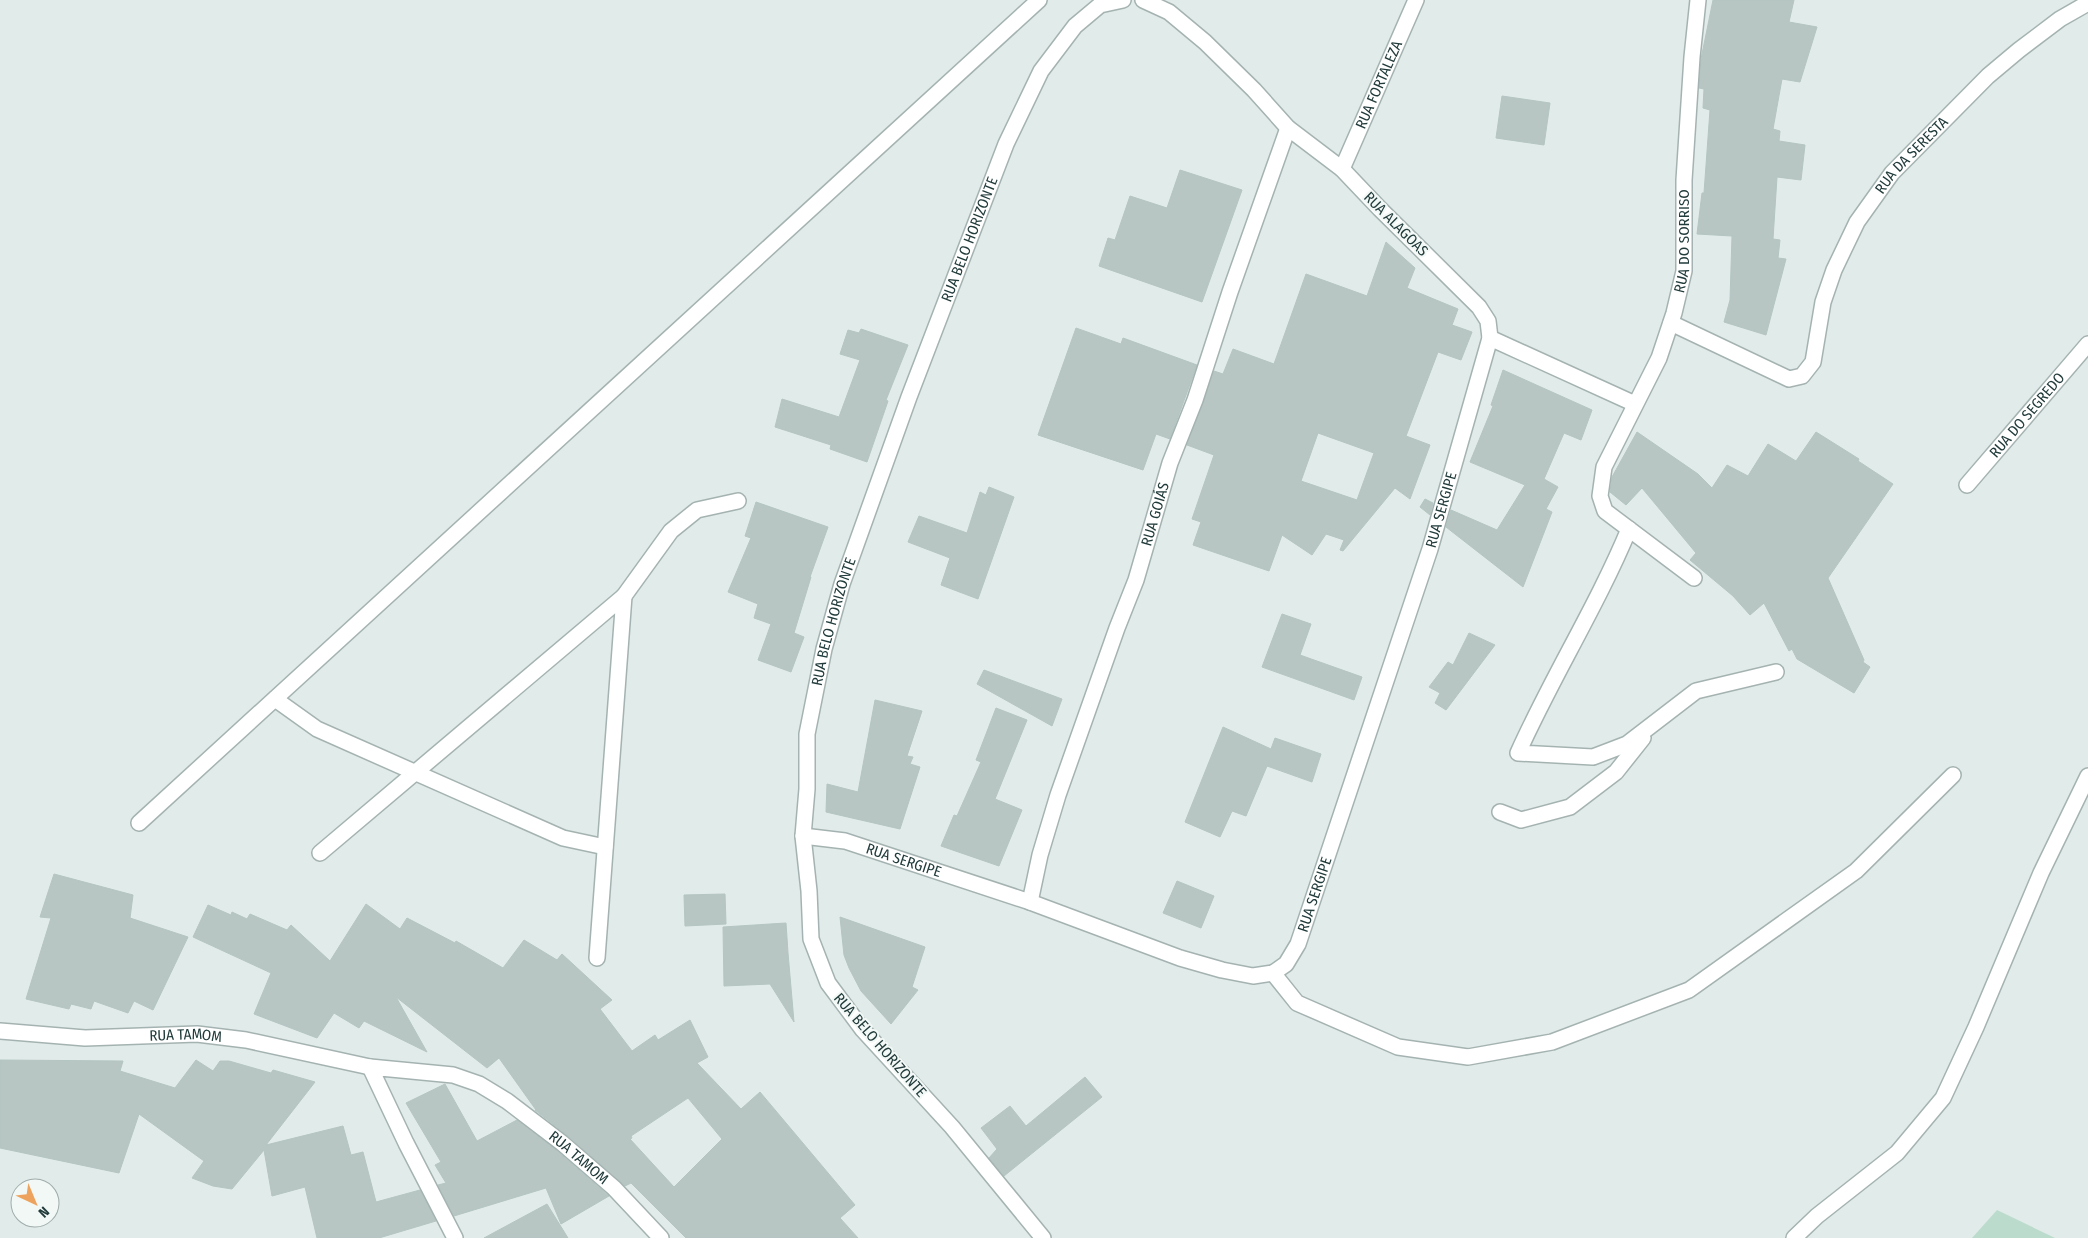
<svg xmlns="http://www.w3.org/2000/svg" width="2088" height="1238" font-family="'Fira Sans Condensed',sans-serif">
	<rect width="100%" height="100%" fill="#e1ebe9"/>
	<path fill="#bbdccc" d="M1997,1210l58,28h-83z"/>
	<g fill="#b7c6c3" stroke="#b4c5c2" fill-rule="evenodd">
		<path d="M1713,0h81l-5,22 28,5 -17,55 -18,-3 -9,50 7,2 -1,10 26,4 -4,35 -24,-3 -4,62 7,1 -2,18 8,1 -20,76 -42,-13 6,-22 2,-64 -35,-2 5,-41h2l6,-83 -7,-2 1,-19 -5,-1 2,-29z"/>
		<path d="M1502,96l48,7 -6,42 -48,-7z"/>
		<path d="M1180,170l62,20 -40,112 -103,-36 9,-28 7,2 15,-44 37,12z"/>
		<path d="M1386,242l29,26 -8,20 51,21 -6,16 20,7 -11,28 -23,-8 -32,84 24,9 -20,54 -15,-11 -52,63 -3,-1 4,-10 -18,-6 -14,21 -30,-20 -13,36 -76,-26 8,-23 -9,-3 22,-64 -27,-10 27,-74 9,3 10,-25 41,15 32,-90 61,22zM1318,433l56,20 -17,47 -56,-19z"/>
		<path d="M1076,328l45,16 2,-6 74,27 -27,74 -14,-5 -13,36 -105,-35z"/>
		<path d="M861,329l47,16 -22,55 2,1 -21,61 -37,-13 1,-4 -56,-18 7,-28 57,18 21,-57 -20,-6 8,-24 11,3z"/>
		<path d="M1503,370l89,40 -11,30 -17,-7 -20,46 14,8 -12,22 6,3 -29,75 -77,-60 5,-17 46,20 28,-45 -55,-23 23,-56 -2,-1z"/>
		<path d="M1637,432l61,42 14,14 15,-23 21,11 20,-32 28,17 20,-29 43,27 -1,2 35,23 -65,94 36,82 -1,2 7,5 -16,26 -57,-34 -5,-10 -3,2 -25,-48 -14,12 -17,-19 -43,-36 6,-7 -54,-65 -16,17 -16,-13 2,-15z"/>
		<path d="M989,487l25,10 -36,102 -37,-14 9,-27 -42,-16 11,-26 48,17 13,-41 6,3z"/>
		<path d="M1425,499l8,4 -3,12 -10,-8z"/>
		<path d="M756,502l72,25 -18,50h1l-17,56 10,4 -13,35 -33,-12 13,-36 -17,-6 4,-14 -30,-12 23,-54 -6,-2z"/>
		<path d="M1282,614l29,10 -11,31 62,22 -8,23 -92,-33z"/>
		<path d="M1469,633l26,12 -49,65 -11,-7 5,-10 -11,-6 19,-25 5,3z"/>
		<path d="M984,670l78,29 -10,27 -75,-42z"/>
		<path d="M875,700l47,11 -15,45 6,1 -3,7 10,3 -20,62 -74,-17 1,-28 31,8z"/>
		<path d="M996,708l31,12 -32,79 27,11 -23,56 -58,-20 13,-31 3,1 24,-54 -5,-2z"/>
		<path d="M1223,727l48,22 4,-11 46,16 -9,28 -45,-16 -21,50 -14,-5 -12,26 -35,-15z"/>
		<path d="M54,874l79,21 -3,23 58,19 -35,73 -19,-9 -6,12 -34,-12 -3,8 -20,-5 -2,5 -43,-10 25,-81 -11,-1z"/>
		<path d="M1177,881l37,15 -13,32 -38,-15z"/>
		<path d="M725,894l1,30 -41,2 -1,-31z"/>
		<path d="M366,904l34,25 7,-11 48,25 1,-2 47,27 21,-28 33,20 5,-6 50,46 -12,9 32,42 23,-16 3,5 32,-20 18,37 -11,6 44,46 19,-17 95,113 -15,13 18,20h-172l-55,-55 -6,3 -57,-50 -33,-26h1l-37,-52 -12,10 -91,-71 31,55 -63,-31 -5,7 -25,-15 -17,25 -63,-24 17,-41 -78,-36 15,-32 23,10 1,-3 15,7 3,-5 37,16 4,-5 39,36zM688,1098l34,41 -48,48 -44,-48 2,-1 -1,-2z"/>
		<path d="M840,917l85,30 -13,40 6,3 -27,34 -30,-33 -12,-23 -5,-13z"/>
		<path d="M786,923l2,30 6,69 -24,-38 -46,2 -1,-59z"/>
		<path d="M0,1060l123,1 -3,10 55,17 21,-28 17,11 7,-10h9l42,12 2,-3 42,12 -49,63 77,-19 8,29 12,-3 13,50 44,-12 16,31 -57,17h-62l-12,-51 -33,9 -8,-46 -32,39 -19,-3 -21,-8 12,-17 -65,-47 -20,59 -119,-25z"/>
		<path d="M1085,1077l17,20 -98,79 -15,-18 8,-9 -16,-21 29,-22 16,20z"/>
		<path d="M445,1084l32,57 40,-21 39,30 53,46 -48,28 -15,-36 -92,28 -16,-31 8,-2 -11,-18 6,-3 -35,-59z"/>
		<path d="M547,1204l21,34h-84z"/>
	</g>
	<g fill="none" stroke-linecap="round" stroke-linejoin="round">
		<g stroke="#a4b3b1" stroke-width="18">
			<g id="street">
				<path id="s1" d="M1342,169l74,-169"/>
				<path id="s2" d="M1671,323l118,56 13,-3 11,-14 10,-60 11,-32 23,-48 35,-49 96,-97 31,-26 41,-31 28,-16"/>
				<path d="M1490,338l145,66"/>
				<path id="s3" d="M1967,485l121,-141"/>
				<path d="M1629,529c-32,77 -77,148 -111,224l75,4 34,-13 69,-53 80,-19"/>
				<path id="s4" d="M1694,578l-89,-67 -5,-15 4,-29 55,-109 15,-45 10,-42v-91l8,-123 6,-57"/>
				<path d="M624,596l47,-65 26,-21 41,-9"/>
				<path d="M275,699l42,30 246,109 42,9"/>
				<path d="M1500,812l21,8 49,-13 46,-35 27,-34"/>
				<path d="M139,823l900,-823"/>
				<path id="s5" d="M803,836l42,5 185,61 150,56 42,12 31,6 20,-3 13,-9 12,-20 132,-395 60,-211 -2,-17 -9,-14 -99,-98 -38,-40 -54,-41 -34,-38 -49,-48 -36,-30 -26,-12"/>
				<path d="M320,853l304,-257 -27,362"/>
				<path id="s6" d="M1030,902l10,-47 18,-60 59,-167 19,-48 34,-117 25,-63 35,-108 58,-164"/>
				<path d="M1273,973l24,30 101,44 70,10 84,-15 137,-52 167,-119 97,-96"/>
				<path id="s7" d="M0,1031l85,7 112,-4 49,6 124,27"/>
				<path id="s8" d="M455,1238l-49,-95 -36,-76 83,8 26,9 28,17 55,42 52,45 47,50"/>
				<path id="s9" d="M1043,1238l-91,-111 -89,-97 -35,-47 -17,-44 -2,-48 -6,-55 4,-47v-55l17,-85 18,-65 67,-187 97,-253 35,-73 34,-45 25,-21 23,-5"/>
				<path d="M1794,1238l23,-22 80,-63 46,-55 33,-71 65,-154 47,-97"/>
			</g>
		</g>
		<use href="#street" stroke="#fff" stroke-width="15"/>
	</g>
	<g text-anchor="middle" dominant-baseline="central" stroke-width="4" stroke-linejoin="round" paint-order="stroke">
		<g font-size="15" fill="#223b3b" stroke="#f2f8f6">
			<text stroke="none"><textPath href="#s1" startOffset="92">RUA FORTALEZA</textPath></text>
			<text stroke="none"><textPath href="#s2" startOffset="396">RUA DA SERESTA</textPath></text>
			<text transform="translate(1396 224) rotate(45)">RUA ALAGOAS</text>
			<text stroke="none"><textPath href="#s9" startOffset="1108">RUA BELO HORIZONTE</textPath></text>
			<text stroke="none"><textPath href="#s4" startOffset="399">RUA DO SORRISO</textPath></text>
			<text stroke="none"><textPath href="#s3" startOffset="92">RUA DO SEGREDO</textPath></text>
			<text stroke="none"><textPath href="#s5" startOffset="989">RUA SERGIPE</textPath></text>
			<text stroke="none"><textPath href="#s6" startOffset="408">RUA GOIÁS</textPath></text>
			<text stroke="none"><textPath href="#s9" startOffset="702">RUA BELO HORIZONTE</textPath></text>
			<text stroke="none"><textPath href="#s5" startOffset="104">RUA SERGIPE</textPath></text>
			<text stroke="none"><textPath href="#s5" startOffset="584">RUA SERGIPE</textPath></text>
			<text stroke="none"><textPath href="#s7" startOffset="186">RUA TAMOM</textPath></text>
			<text transform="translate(880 1045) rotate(49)">RUA BELO HORIZONTE</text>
			<text stroke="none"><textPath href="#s8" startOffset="426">RUA TAMOM</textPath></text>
		</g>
	</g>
	<g transform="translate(35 1203) rotate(136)"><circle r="24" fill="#f2f8f6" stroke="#9facab"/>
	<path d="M0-4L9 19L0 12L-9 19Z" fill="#eda35d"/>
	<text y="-8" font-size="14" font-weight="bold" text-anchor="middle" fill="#223b3b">N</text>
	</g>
</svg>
